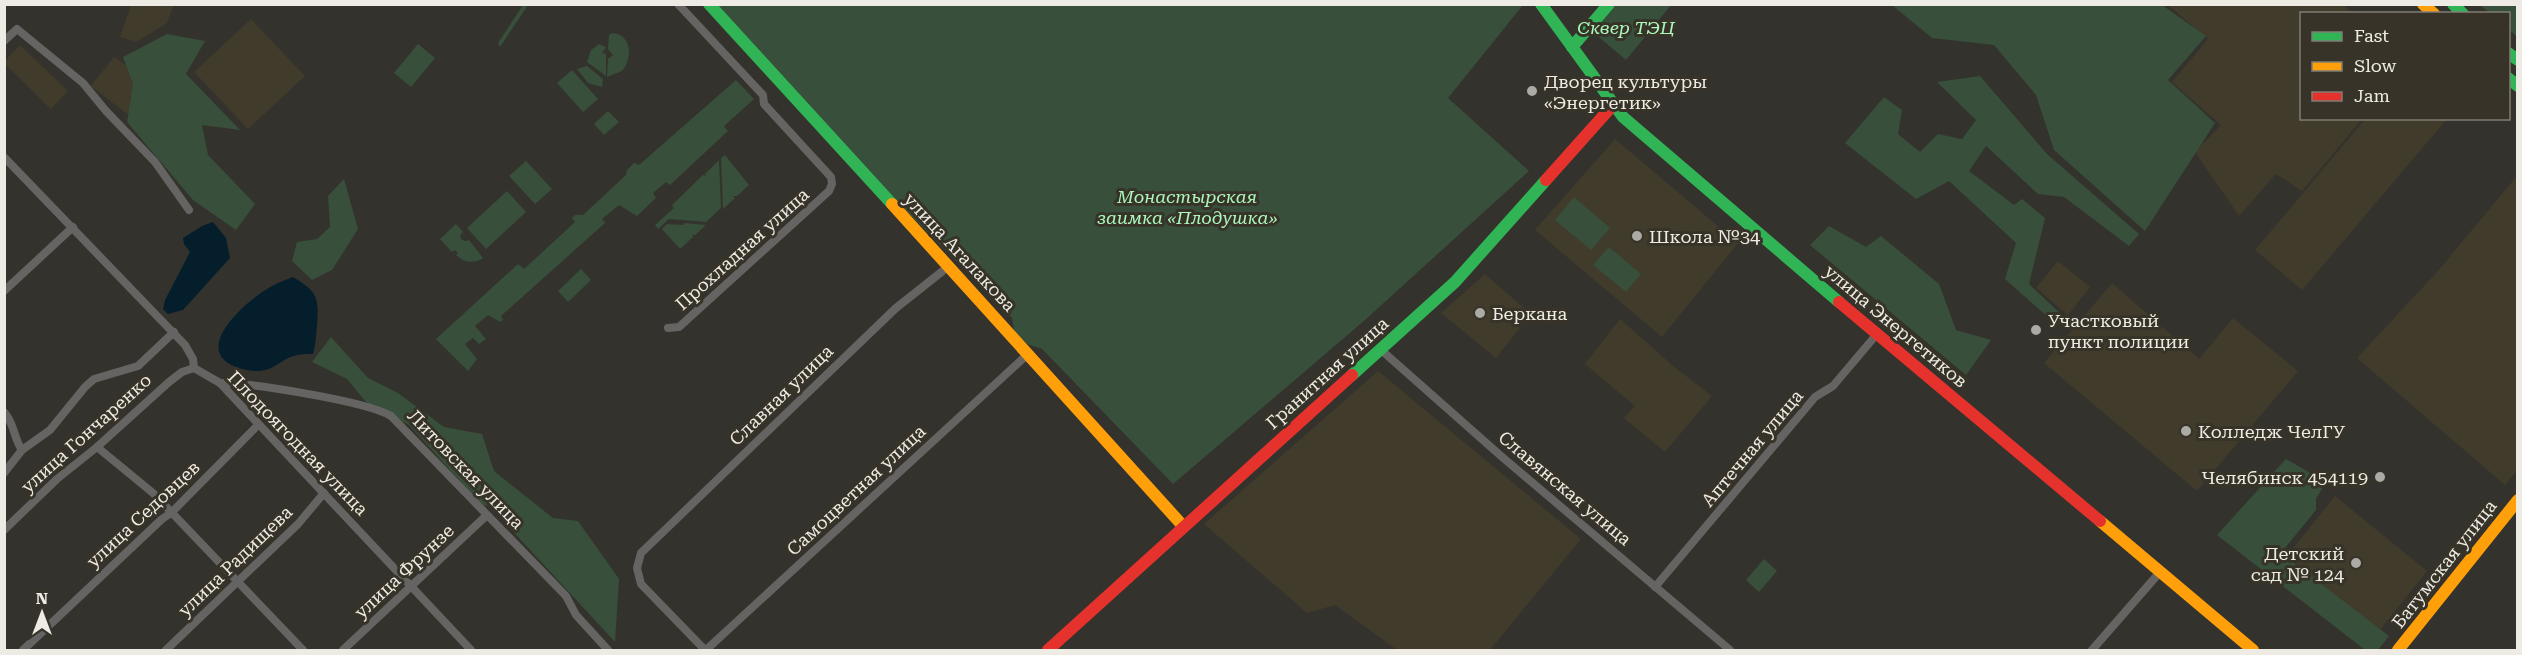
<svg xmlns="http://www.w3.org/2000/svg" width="2522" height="655" font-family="'Roboto Serif',serif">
	<rect width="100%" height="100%" fill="#34322c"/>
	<g fill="#403b2b">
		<path d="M2342,4l10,9 -50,1v104l60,1 -60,72 -26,-17 -37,42 -44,-64 26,-27 -49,-43 36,-43 -40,-34z"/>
		<path d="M173,5h1l-7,18 -31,19 -16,-5 11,-32z"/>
		<path d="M251,19l54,57 -57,53 -54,-57z"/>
		<path d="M20,45l48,46 -17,18 -46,-45v-3z"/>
		<path d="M114,57l42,28 -29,29 -36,-28z"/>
		<path d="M2366,118l81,1 -145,171 -47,-40z"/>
		<path d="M1615,139l123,104 -76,94 -127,-107z"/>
		<path d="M2517,176l1,293 -13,16 -148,-127 80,-86z"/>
		<path d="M2058,261l32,26 -22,28 -32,-27z"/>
		<path d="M1485,274l46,40 -35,44 -55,-45z"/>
		<path d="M2112,283l87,76 34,-41 65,53 -101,120 -153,-128z"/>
		<path d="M1620,319l53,47 39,30 -47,56 -41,-34 11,-12 -50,-42z"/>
		<path d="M1378,371l203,168 -91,111h-93l-62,-45 -28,8 -103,-89z"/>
		<path d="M2335,496l92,75 -48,60 -92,-75z"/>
	</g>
	<g fill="#374f3b">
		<path d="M1617,4l54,1 -45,55 -33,-28z"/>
		<path d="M523,5h5l-28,42 -2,-4z"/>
		<path d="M715,5h808l-75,93 81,73 -164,149 -192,164 -131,-135 -15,-5 -13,-13 -2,-13 -128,-130z"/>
		<path d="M1892,5h270l44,31 -38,44 47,43 -70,108 -91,-81 -18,-55 -42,-50 -62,-7z"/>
		<path d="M2480,5h37v32l-8,-8 -1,-15 -18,-1z"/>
		<path d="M612,33c20,1 21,26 10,38l-15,6 1,-18 5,-4 -5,-6 1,-14z"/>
		<path d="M167,34l38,7 -19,33 54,56 -38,-5 6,30 47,49 -19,26 -43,-30 -66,-78 6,-38 -10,-27z"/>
		<path d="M418,44l17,14 -24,29 -17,-14z"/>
		<path d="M599,44l7,3 -4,6 4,1v22l-19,-14 4,-12z"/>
		<path d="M587,66l16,13 -1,8 -14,-4 -11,-14z"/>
		<path d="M572,70l26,29 -15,13 -26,-29z"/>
		<path d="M1980,76l67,78 92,80 -10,12 -65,-49 -26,-3 -52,-48 -17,25 45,34 8,-6 23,19 -16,66 36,34 -8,7 -52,-46 11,-36 -67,-62 -33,18 -71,-56 39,-46 18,13 -4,24 22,18 18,-18 24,5 14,-19 -39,-38z"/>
		<path d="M736,80l18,19 -30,27 4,5 -58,54 -4,-3 -13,11 3,5 -19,18 -18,-11 -17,14 3,4 -104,93 2,4 -3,2 -12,-7 -13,11 11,13 -7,5 -6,-6 -8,6 12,15 -9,12 -32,-32 82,-75 6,5 51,-47 -3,-4 3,-3h8l43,-40 1,-5 7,-7 5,2z"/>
		<path d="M608,111l11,11 -15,13 -10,-11z"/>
		<path d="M725,155l24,30 -12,11h-4l2,2 -12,11 -2,-51z"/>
		<path d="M719,160l2,48 -15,14 -37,-3 -11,10 -3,-4 19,-17 -2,-3 31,-30 3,1 -1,-2z"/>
		<path d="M526,161l26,28 -17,15 -26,-28z"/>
		<path d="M344,179l14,50 -26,41 -20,10 -20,-19 5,-19 20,-3 13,-12 -2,-31z"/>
		<path d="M507,191l19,21 -40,37 -19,-21z"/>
		<path d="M1574,197l36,31 -19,22 -36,-30z"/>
		<path d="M684,223l22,2 -11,10h-3l1,2 -13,12 -18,-20 5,-5 16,1z"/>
		<path d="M456,224l7,8 -3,3 1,4 4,2 4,-1 14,18c-9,6 -19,5 -27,-3l2,-2 -3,-3 -3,2 -12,-13z"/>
		<path d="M1829,226l37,21 15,-11 58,48 17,46 35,10 -25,35 -156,-130z"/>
		<path d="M1609,247l32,27 -15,18 -33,-27z"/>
		<path d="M581,269l10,11 -23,22 -10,-11z"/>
		<path d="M331,337l37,41 30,15 46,34 38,7 12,37 59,47 25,3 41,58 -4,63 -108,-117 -7,-18 -18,-2 -73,-80 -43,-23 -19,-23 -35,-17z"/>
		<path d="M2286,459l40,23 -10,17v11l-35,43 108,83 -11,14h-13l-148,-115z"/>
		<path d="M1764,559l13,12 -18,21 -13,-12z"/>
	</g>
	<g fill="#051e2c">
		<path d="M213,222l13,16 4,20 -47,52 -15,4 -5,-5 2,-9 25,-48 -6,-8 -1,-6 19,-12z"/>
		<path d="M293,277c25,15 26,21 24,48 -1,11 -1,18 -4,29 -6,0 -13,0 -19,2 -18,5 -21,19 -47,14 -64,-13 -4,-68 25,-84 7,-4 14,-6 21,-9z"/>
	</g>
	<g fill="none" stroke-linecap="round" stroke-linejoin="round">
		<g stroke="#666463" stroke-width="8">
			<path d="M4,41l13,-12 66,54 23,28 49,51 34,48"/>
			<path d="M4,157l181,188 8,14 1,9 26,15 251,267"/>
			<path d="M4,291l69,-64"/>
			<path d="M668,328l11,-1 150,-136 3,-7 -1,-7 -67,-73 -1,-9 -85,-91"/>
			<path d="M1380,349l121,107 229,194"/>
			<path d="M220,383c31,0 146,18 171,33l175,180 10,19 32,35"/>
			<path d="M4,412c11,12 9,25 18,38"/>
			<path d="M97,447l56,46 150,157"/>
			<path d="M4,473l18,-23 28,-20 35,-43 9,-8 44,-13 36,-34"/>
			<path d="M4,530l53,-51 40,-32 72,-65 13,-10 12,-4"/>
			<path d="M1655,587l160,-190 18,-11 44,-52"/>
			<path d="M23,650l139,-131 9,-6 87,-88"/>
			<path d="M166,650l132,-126 26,-31"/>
			<path d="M343,650l144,-135"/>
			<path d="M705,650l-64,-66 -4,-16 4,-15 255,-245 53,-42"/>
			<path d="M706,650l323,-297"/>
			<path d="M2092,650l68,-78"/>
		</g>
		<g stroke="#30b455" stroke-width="12">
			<path d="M709,4l183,200"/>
			<path d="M1541,4l82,113 216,185"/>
			<path d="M2453,4l10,10"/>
			<path d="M1572,47l37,-43"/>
			<path d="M2508,53l10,7"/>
			<path d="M2508,78l10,8"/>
			<path d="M1352,375l103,-93 91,-102"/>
		</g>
		<g stroke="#ff9f0a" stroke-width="12">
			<path d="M2423,4l11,10"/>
			<path d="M892,204l291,322"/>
			<path d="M2100,521l153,129"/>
			<path d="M2398,650l120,-150"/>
		</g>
		<g stroke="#e5322d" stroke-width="12">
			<path d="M1546,180l67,-75"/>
			<path d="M1839,302l261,219"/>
			<path d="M1048,650l304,-275"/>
		</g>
	</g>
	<g fill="#acaaa4" stroke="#373329" stroke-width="2">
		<circle cx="1532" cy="91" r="6"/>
		<circle cx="1637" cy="236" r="6"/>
		<circle cx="1480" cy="313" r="6"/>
		<circle cx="2036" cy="330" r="6"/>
		<circle cx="2186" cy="431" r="6"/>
		<circle cx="2380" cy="477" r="6"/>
		<circle cx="2356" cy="563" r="6"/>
	</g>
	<g text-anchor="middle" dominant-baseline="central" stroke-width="6" stroke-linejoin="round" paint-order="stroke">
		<g font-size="18" font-style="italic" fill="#abf8bb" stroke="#373329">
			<text x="1626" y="27">Сквер ТЭЦ</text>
			<text x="1187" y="196">Монастырская<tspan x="1187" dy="21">заимка «Плодушка»</tspan></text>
		</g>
		<g font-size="18" fill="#edebe4" stroke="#373329" text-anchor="start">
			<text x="1544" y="81">Дворец культуры<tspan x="1544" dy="21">«Энергетик»</tspan></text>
			<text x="1649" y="236">Школа №34</text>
			<text x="1492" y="313">Беркана</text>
			<text x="2048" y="320">Участковый<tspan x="2048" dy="21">пункт полиции</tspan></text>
			<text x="2198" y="431">Колледж ЧелГУ</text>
			<text x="2368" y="477" text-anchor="end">Челябинск 454119</text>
			<text x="2344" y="553" text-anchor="end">Детский<tspan x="2344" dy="21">сад № 124</tspan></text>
		</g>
		<g font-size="18" fill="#edebe4" stroke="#373329">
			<text transform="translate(742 249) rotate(-42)">Прохладная улица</text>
			<text transform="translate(960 252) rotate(47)">улица Агалакова</text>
			<text transform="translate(1896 326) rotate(40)">улица Энергетиков</text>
			<text transform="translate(1327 373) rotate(-42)">Гранитная улица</text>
			<text transform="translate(781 395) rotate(-44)">Славная улица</text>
			<text transform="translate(86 433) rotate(-42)">улица Гончаренко</text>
			<text transform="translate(298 443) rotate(46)">Плодоягодная улица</text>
			<text transform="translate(1752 448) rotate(-50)">Аптечная улица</text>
			<text transform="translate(466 469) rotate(46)">Литовская улица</text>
			<text transform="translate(1565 488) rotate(40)">Славянская улица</text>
			<text transform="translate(856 490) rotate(-43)">Самоцветная улица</text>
			<text transform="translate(143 514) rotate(-43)">улица Седовцев</text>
			<text transform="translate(235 561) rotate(-44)">улица Радищева</text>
			<text transform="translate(2444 564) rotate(-52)">Батумская улица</text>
			<text transform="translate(404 571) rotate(-43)">улица Фрунзе</text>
		</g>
	</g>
	<rect width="2522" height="655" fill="none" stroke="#edebe4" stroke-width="12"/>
	<rect x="2300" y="12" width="210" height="108" fill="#373329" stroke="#807d74" stroke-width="1.5"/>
	<rect x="2312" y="32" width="30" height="9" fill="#30b455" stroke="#807d74" stroke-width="1.5"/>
	<text x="2354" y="42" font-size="18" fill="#edebe4">Fast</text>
	<rect x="2312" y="62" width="30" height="9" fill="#ff9f0a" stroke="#807d74" stroke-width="1.5"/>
	<text x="2354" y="72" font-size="18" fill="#edebe4">Slow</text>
	<rect x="2312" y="92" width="30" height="9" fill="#e5322d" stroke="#807d74" stroke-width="1.5"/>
	<text x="2354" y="102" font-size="18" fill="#edebe4">Jam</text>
	<g transform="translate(42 613)" stroke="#373329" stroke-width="4.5" paint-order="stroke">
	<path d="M0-4.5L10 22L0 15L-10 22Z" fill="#edebe4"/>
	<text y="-9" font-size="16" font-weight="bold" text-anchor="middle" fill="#edebe4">N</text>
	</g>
</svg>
